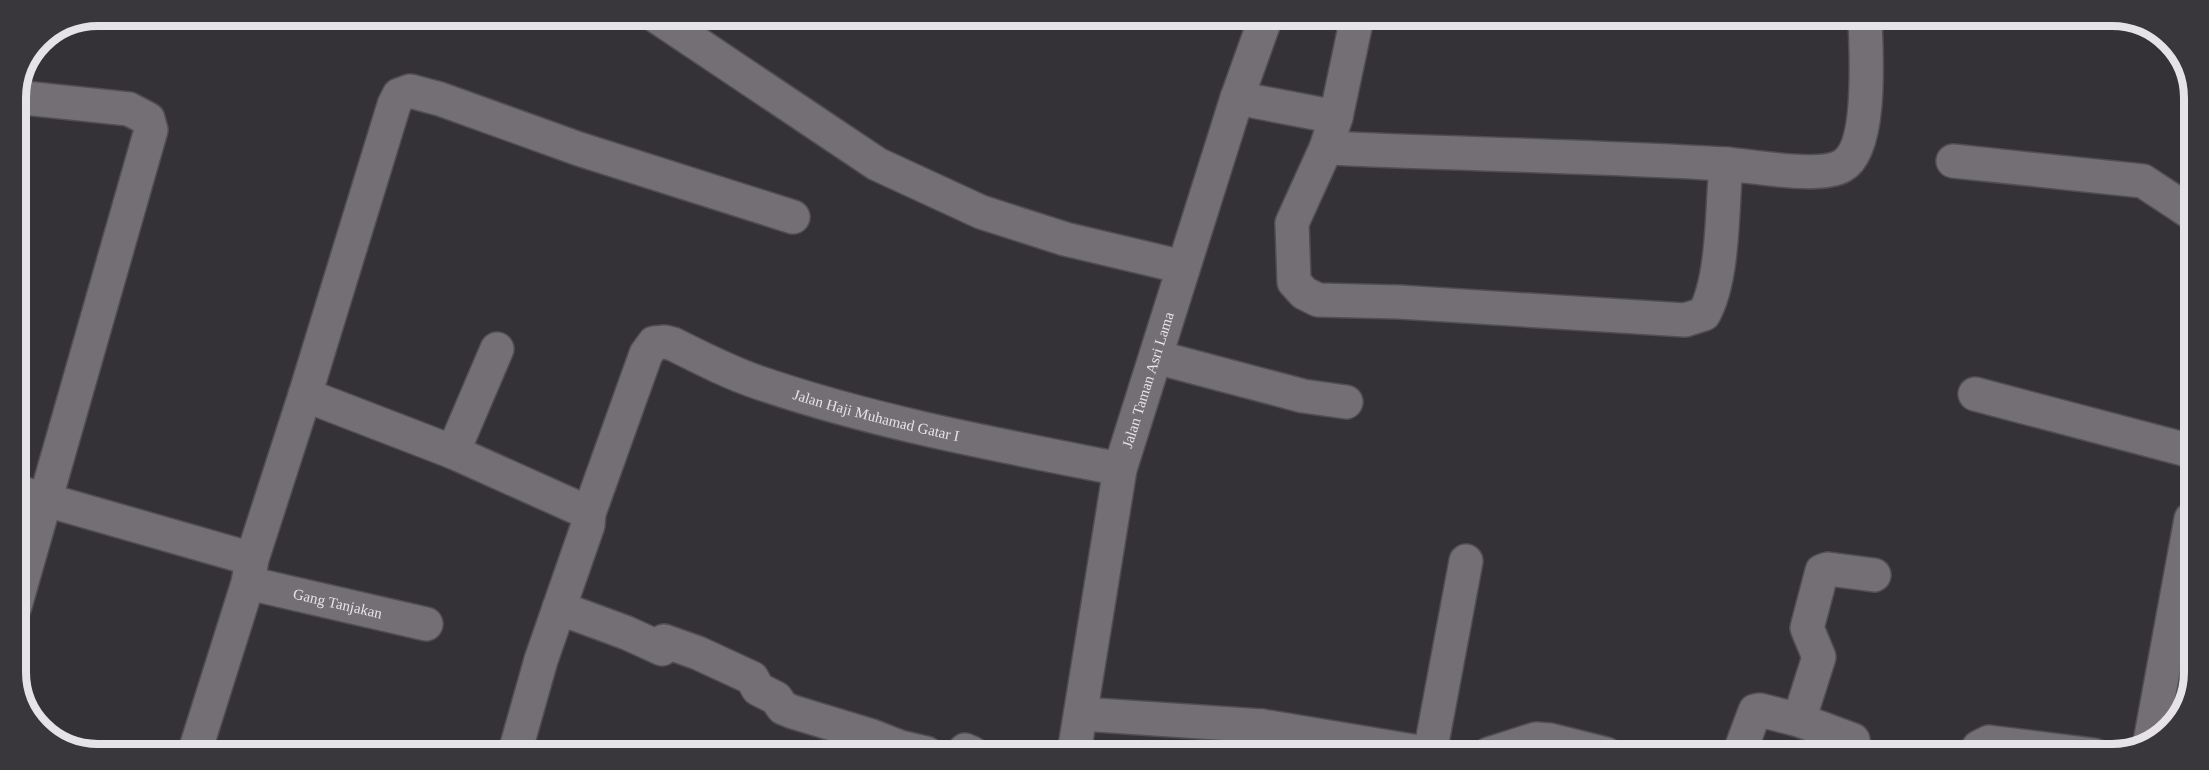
<svg xmlns="http://www.w3.org/2000/svg" width="2209" height="770" font-family="Georgia,serif">
	<rect width="100%" height="100%" fill="#353237"/>
	<g fill="none" stroke-linecap="round" stroke-linejoin="round">
		<g stroke="#514e52" stroke-width="36">
			<g id="minor">
				<path d="M656,16l221,148 104,48 84,27 118,28"/>
				<path d="M1357,18l-21,99 -10,31 -34,75 2,59 10,11 14,7 81,2 286,18 19,-6c20,-36 18,-107 22,-150"/>
				<path d="M15,97l114,12 19,10 3,11 -136,476"/>
				<path d="M1237,98l99,19"/>
				<path d="M1326,148c133,6 266,8 399,16 28,2 94,15 117,2 31,-17 24,-116 23,-147"/>
				<path d="M1953,161l190,20 50,33"/>
				<path d="M1156,357l147,39 43,6"/>
				<path d="M1975,394l216,57"/>
				<path d="M305,395l148,57 136,61 -1,12 -47,135 -26,92"/>
				<path d="M453,452l44,-103"/>
				<path d="M15,491l237,68"/>
				<path id="s1" d="M589,513l57,-159 8,-11 11,-1 8,2c28,14 57,29 87,39 117,40 239,62 360,86"/>
				<path id="s2" d="M248,583l178,41"/>
				<path d="M559,608l68,25 35,16 2,-8 34,12 54,25 6,11 18,9 7,10 10,4 79,24 28,11 26,6"/>
				<path d="M1081,714l181,12 169,28"/>
				<path d="M1799,720l20,-63 -12,-29 15,-57 6,-2 46,6"/>
				<path d="M2150,742l41,-223"/>
				<path d="M195,751l53,-168 4,-24 53,-164 89,-290 5,-10 11,-4 30,8 139,50 214,68"/>
				<path d="M964,753l1,-3 7,3"/>
				<path id="s3" d="M1074,753l46,-284 117,-371 29,-81"/>
				<path d="M1261,753l1,-27"/>
				<path d="M1430,753l36,-192"/>
				<path d="M1489,754l47,-15 14,1 56,14"/>
				<path d="M1739,754l16,-43 5,-1 39,10 54,20"/>
				<path d="M1974,755l5,-8 10,-5 105,13"/>
			</g>
		</g>
		<use href="#minor" stroke="#736f75" stroke-width="33"/>
	</g>
	<g text-anchor="middle" dominant-baseline="central" stroke-width="6" stroke-linejoin="round" paint-order="stroke">
		<g font-size="15" fill="#e5e3e6" stroke="#2b282d">
			<text stroke="none"><textPath href="#s3" startOffset="381">Jalan Taman Asri Lama</textPath></text>
			<text stroke="none"><textPath href="#s1" startOffset="418">Jalan Haji Muhamad Gatar I</textPath></text>
			<text stroke="none"><textPath href="#s2" startOffset="92">Gang Tanjakan</textPath></text>
		</g>
	</g>
	<path d="M0 0H2209V770H0ZM98 26H2112A72 72 0 0 1 2184 98V672A72 72 0 0 1 2112 744H98A72 72 0 0 1 26 672V98A72 72 0 0 1 98 26Z" fill="#3a373c" fill-rule="evenodd"/>
	<path fill="none" stroke="#e5e3e6" stroke-width="8" d="M98 26H2112A72 72 0 0 1 2184 98V672A72 72 0 0 1 2112 744H98A72 72 0 0 1 26 672V98A72 72 0 0 1 98 26Z"/>
</svg>
